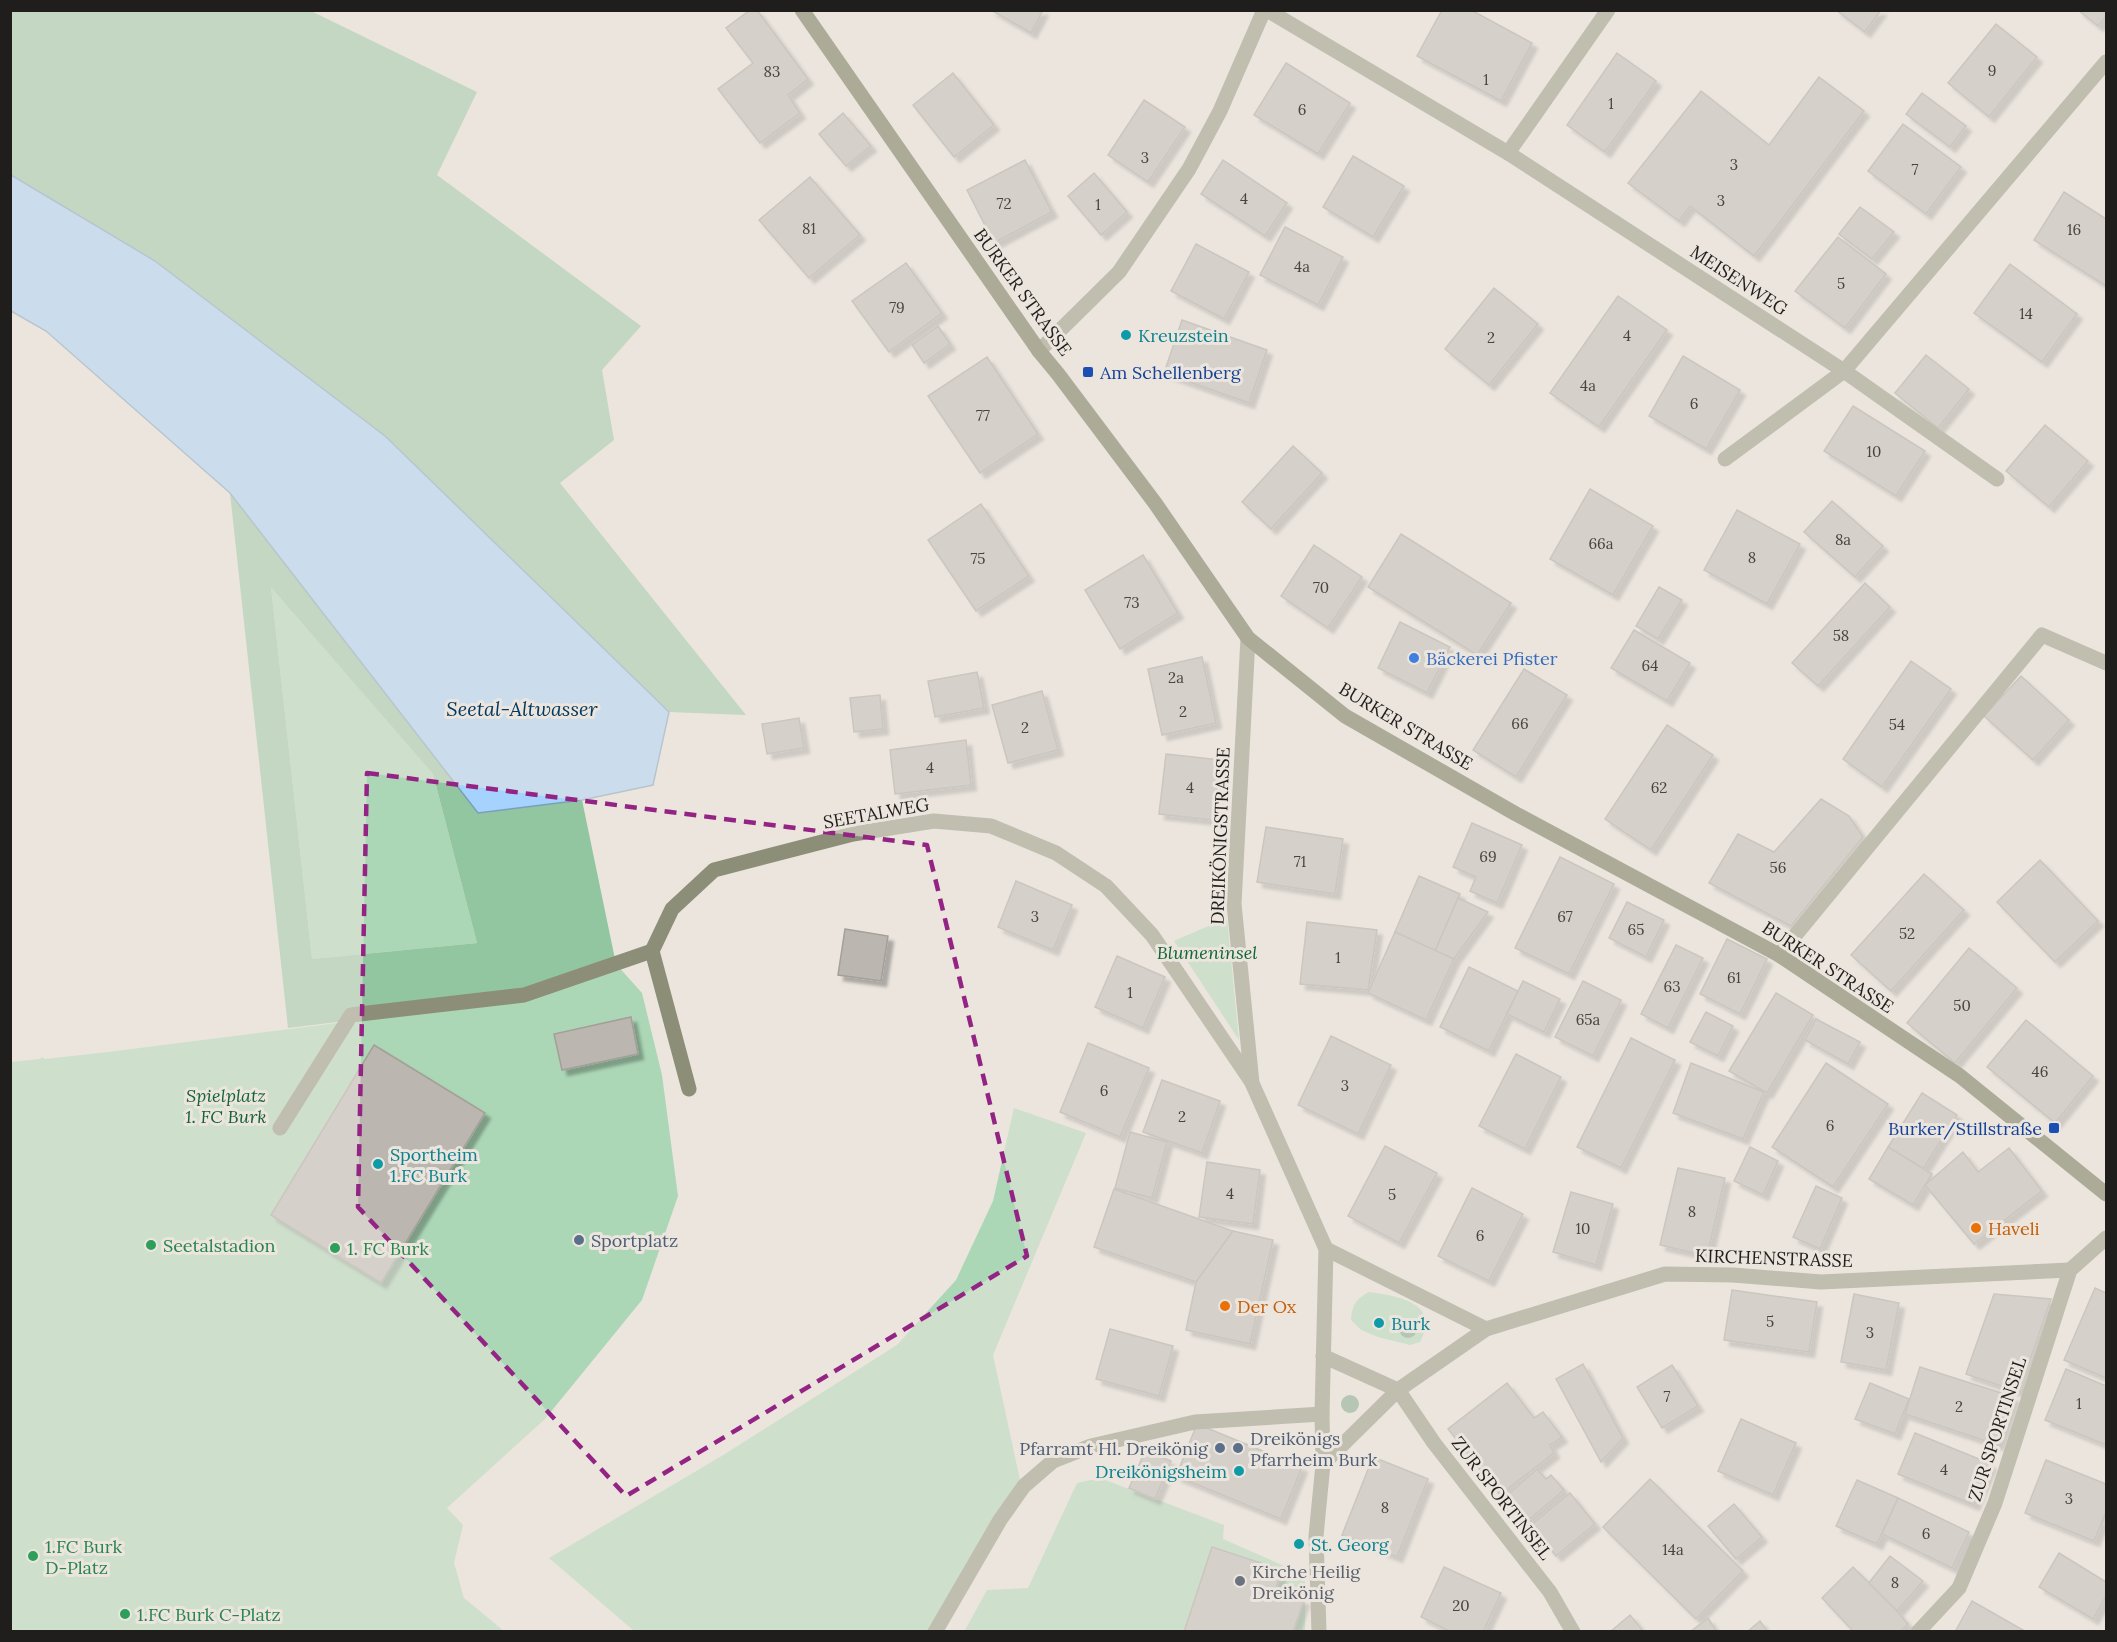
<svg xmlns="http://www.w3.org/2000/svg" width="2117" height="1642" font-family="Lora,serif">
	<defs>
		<filter id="shadow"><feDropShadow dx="5.5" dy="5.5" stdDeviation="1.5" flood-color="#0004"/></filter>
	</defs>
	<rect width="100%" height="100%" fill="#ebe5de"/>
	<g fill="#abd7b6">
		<path d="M271,586l162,188 44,169 -165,16z"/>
		<path d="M1227,918l12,122 -65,-99z"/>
		<path d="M616,964l26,29 20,82 16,121 -36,104 -97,119 -98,89 16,17 -9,38 10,35 40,33 -493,1v-570l29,-3 2,-2 3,2 63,-7 418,-53z"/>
		<path d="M1014,1108l72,25 -93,222 27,125 -88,151h-298l-85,-73 171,-101 177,-112 59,-65 37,-79z"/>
		<path d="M1369,1292c29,4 72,11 51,50l-10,3 -32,-8 -17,-7 -10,-10c1,-15 5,-21 18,-28z"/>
		<path d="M1100,1478l124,47 -1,14 82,36v56l-341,1 23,-42 41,-2 49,-105z"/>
	</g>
	<g fill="#92c6a0" fill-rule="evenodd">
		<path d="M11,11h300l166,81 -40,83 204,151 -39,44 12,70 -54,43 186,232 -77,-3 -284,-276 -230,-175 -144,-86z"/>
		<path d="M230,493l248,320 104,-13 34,164 -90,35 -238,29zM271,587l162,187 44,169 -165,16z"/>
	</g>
	<path fill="#a5d3fd" stroke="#7d9dba" stroke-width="1.5" d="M11,175l144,86 230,175 284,276 -16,73 -71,15 -104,13 -248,-320 -184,-162 -35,-20z"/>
	<g fill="#bbb6af" stroke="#a49f99" stroke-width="1.5" filter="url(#shadow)">
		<path d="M750,10h7l51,69 -20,16 12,18 -40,30 -42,-54 35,-26 -27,-35z"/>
		<path d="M991,10h52l-12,23z"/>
		<path d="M1442,10h29l61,33 -31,58 -84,-45z"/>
		<path d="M1836,10h45l-16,22z"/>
		<path d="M2078,10h28v6l-8,10z"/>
		<path d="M1996,24l41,33 -48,60 -41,-34z"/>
		<path d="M1617,53l39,28 -51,71 -38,-27z"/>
		<path d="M1286,63l64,40 -32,51 -64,-39z"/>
		<path d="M953,73l41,52 -40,32 -41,-52z"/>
		<path d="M1819,77l45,34 -110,145 -64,-50 -11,15 -51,-38 73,-92 68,54z"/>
		<path d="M1922,93l44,33 -16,21 -44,-33z"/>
		<path d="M1144,100l41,27 -37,55 -40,-27z"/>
		<path d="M843,113l28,33 -25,20 -27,-32z"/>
		<path d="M1903,124l58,43 -35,47 -58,-43z"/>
		<path d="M1353,156l51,30 -31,51 -50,-30z"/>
		<path d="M1025,160l27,52 -58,31 -27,-53z"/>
		<path d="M1223,160l64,43 -22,33 -64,-42z"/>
		<path d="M1094,173l33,39 -26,23 -33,-39z"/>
		<path d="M810,177l50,58 -51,43 -50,-58z"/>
		<path d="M2064,192l42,27v67l-72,-46z"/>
		<path d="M1860,207l34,25 -22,27 -33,-25z"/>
		<path d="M1285,227l58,30 -25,48 -58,-30z"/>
		<path d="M1838,237l48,37 -41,54 -50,-37z"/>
		<path d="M1196,244l53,28 -25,47 -53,-28z"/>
		<path d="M906,263l36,50 -53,39 -37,-51z"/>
		<path d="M2010,264l67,50 -35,48 -68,-49z"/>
		<path d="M1494,288l44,36 -49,61 -44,-36z"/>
		<path d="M1618,296l49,34 -68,97 -49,-34z"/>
		<path d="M1182,320l85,30 -18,53 -85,-30z"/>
		<path d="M938,326l12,18 -26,19 -12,-18z"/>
		<path d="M1926,355l43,34 -31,39 -43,-35z"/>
		<path d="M1683,356l57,34 -34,59 -57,-33z"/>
		<path d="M987,357l51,77 -58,39 -52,-77z"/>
		<path d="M1853,406l72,45 -29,45 -72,-45z"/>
		<path d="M2045,425l43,36 -39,46 -43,-36z"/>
		<path d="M1293,446l29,27 -51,56 -29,-27z"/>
		<path d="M1590,489l63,37 -40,69 -63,-36z"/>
		<path d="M1832,501l51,45 -28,31 -51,-45z"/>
		<path d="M981,504l48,72 -53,35 -48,-71z"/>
		<path d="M1737,510l63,34 -33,60 -63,-34z"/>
		<path d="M1401,534l110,69 -34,52 -109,-68z"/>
		<path d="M1314,545l48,32 -34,51 -47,-32z"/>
		<path d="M1143,555l35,58 -58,36 -35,-59z"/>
		<path d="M1865,583l25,24 -72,79 -26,-23z"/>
		<path d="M1659,587l23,13 -24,39 -22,-13z"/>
		<path d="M1400,622l50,25 -23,46 -49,-25z"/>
		<path d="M1634,630l56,33 -23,38 -56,-33z"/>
		<path d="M1202,657l14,66 -54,12 -14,-66z"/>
		<path d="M1911,661l40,28 -69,98 -39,-28z"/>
		<path d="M1524,669l43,26 -51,82 -43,-27z"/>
		<path d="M977,672l7,36 -49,9 -7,-36z"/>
		<path d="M2021,676l48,44 -36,40 -49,-44z"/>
		<path d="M1042,691l16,59 -50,13 -16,-58z"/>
		<path d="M880,695l3,34 -29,3 -4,-34z"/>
		<path d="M799,718l5,30 -37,6 -5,-30z"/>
		<path d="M1667,725l46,30 -62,95 -46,-31z"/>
		<path d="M966,740l5,45 -76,9 -5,-44z"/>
		<path d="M1166,754l54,6 -7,60 -54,-6z"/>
		<path d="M1821,799l28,17 14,21 -72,89 -82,-43 29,-49 36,18z"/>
		<path d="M1472,823l50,22 -25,58 -27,-12 6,-14 -23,-10z"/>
		<path d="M1266,827l77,12 -8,55 -78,-12z"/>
		<path d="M1560,857l54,27 -45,90 -54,-26z"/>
		<path d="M2040,860l58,61 -43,41 -58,-60z"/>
		<path d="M1924,874l40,36 -73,81 -40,-36z"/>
		<path d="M1419,876l41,18 -25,57 -40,-19z"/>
		<path d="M1016,881l56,24 -19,45 -55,-23z"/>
		<path d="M1458,898l30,14 -34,47 -19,-8z"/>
		<path d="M1627,902l37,18 -18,37 -37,-19z"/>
		<path d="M1307,922l70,8 -9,60 -68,-6z"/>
		<path d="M845,929l43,7 -7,45 -43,-6z"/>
		<path d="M1395,932l59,27 -28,61 -58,-27z"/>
		<path d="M1727,939l40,20 -27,55 -40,-20z"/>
		<path d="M1676,945l27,13 -35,70 -27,-14z"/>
		<path d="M1969,948l48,40 -62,75 -48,-40z"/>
		<path d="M1117,956l48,21 -22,51 -48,-21z"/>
		<path d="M1469,967l49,24 -29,60 -49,-24z"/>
		<path d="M1523,981l37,18 -16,33 -37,-18z"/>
		<path d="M1583,981l38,19 -28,56 -38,-19z"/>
		<path d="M1776,993l37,22 -46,78 -38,-22z"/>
		<path d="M1706,1012l27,14 -15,30 -28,-14z"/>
		<path d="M631,1017l7,37 -76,16 -8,-36z"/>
		<path d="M1816,1019l44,23 -12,22 -43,-24z"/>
		<path d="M2026,1020l67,56 -38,47 -68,-56z"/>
		<path d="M1331,1036l60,29 -33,69 -60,-29z"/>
		<path d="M1631,1038l44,22 -54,108 -44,-21z"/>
		<path d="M1088,1043l61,25 -29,69 -60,-25z"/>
		<path d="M374,1045l111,68 -104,170 -110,-68z"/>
		<path d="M1516,1054l45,23 -36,72 -46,-23z"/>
		<path d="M1691,1063l73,29 -21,47 -70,-26z"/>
		<path d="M1826,1063l62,41 -55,83 -61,-40z"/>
		<path d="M1162,1080l58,21 -18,52 -59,-21z"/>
		<path d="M1922,1093l35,22 -34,54 -35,-22z"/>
		<path d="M1130,1132l37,10 -15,56 -37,-10z"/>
		<path d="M1385,1146l52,27 -38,70 -51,-27z"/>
		<path d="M1750,1147l28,14 -15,34 -29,-14z"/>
		<path d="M1888,1147l44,27 -19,31 -44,-26z"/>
		<path d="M2009,1148l33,43 -68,53 -49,-59 38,-33 15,20z"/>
		<path d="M1207,1162l53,8 -7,54 -54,-7z"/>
		<path d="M1678,1168l47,10 -18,78 -47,-11z"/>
		<path d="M1816,1186l26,12 -22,51 -27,-12z"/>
		<path d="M1472,1188l51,26 -34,67 -51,-25z"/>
		<path d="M1114,1189l119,42 -37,51 -56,-19 -46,-16z"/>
		<path d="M1571,1192l42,12 -17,61 -43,-13z"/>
		<path d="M1233,1231l40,9 -23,104 -64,-14 10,-48z"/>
		<path d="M2095,1288l11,5v85l-42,-18z"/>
		<path d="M1732,1290l85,12 -8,50 -85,-12z"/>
		<path d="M1854,1294l45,9 -13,67 -45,-8z"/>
		<path d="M1994,1294l57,5 -32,93 -53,-18z"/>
		<path d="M1110,1329l63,17 -14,50 -63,-17z"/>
		<path d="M1583,1364l40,74 -22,24 -45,-83z"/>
		<path d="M1672,1365l26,41 -36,22 -25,-41z"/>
		<path d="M1920,1367l94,30 -16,48 -93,-31z"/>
		<path d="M2066,1369l40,17v59l-61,-25z"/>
		<path d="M1507,1383l27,35 9,-6 19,25 -12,8 4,8 -54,42 -52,-66z"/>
		<path d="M1870,1383l39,16 -14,35 -40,-15z"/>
		<path d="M1741,1419l55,24 -23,52 -55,-24z"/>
		<path d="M1197,1424l105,43 -21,52 -105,-43z"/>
		<path d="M1915,1433l76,31 -17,41 -76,-31z"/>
		<path d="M1145,1451l26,10 -16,38 -26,-11z"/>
		<path d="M1373,1457l55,22 -31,78 -55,-22z"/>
		<path d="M2046,1460l60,24v28l-12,29 -69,-28z"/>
		<path d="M1537,1469l9,10 5,-4 13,15 -38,32 -21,-25z"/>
		<path d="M1650,1479l93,92 -47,48 -93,-92z"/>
		<path d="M1857,1480l41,18 -21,46 -41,-18z"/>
		<path d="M1570,1493l25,31 -39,32 -25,-31z"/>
		<path d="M1898,1498l71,34 -17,36 -70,-34z"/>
		<path d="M1734,1504l28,33 -26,22 -28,-33z"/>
		<path d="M2106,1512v17l-5,-3z"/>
		<path d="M1212,1547l70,23 -7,21 29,9 -11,32h-109z"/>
		<path d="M2059,1553l47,29v14l-13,23 -54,-32z"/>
		<path d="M1890,1556l33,25 -26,30 -29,-27z"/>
		<path d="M1444,1567l57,26 -18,39h-32l-30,-15z"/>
		<path d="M1853,1567l44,44 11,13 -8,8h-46l-32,-34z"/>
		<path d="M1972,1601l51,29 -1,2h-67z"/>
		<path d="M1630,1615l14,17h-34z"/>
		<path d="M1708,1618l9,14h-27z"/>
		<path d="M1760,1621l8,11h-21z"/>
	</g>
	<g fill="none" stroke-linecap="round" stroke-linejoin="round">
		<g stroke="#8c8e77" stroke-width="15">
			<path d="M1725,459l119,-88 153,108"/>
			<path d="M1779,955l263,-320 64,28"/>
			<path d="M280,1128l71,-113 173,-20 128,-44"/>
			<path d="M935,1632l65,-112 24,-34 29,-25 38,-15 104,-24 127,-8"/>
		</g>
		<g stroke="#8c8e77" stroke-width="15">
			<path d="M1267,10l241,143 336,218 262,-309"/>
			<path d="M1508,153l100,-143"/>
			<path d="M1039,351l80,-79 70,-103 31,-58 44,-101"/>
			<path d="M1248,638l-14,266 18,179 74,166 -4,165 1,50 -7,72 3,96"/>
			<path d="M689,1089l-37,-138 20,-42 42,-39 139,-36 81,-13 57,5 65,27 50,33 46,49 99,146"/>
			<path d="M1326,1249l160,80"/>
			<path d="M1323,1356l75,34 36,53 116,149 23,40"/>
			<path d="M1323,1464l75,-74 88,-61 179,-55 68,1 88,7 249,-12"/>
			<path d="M1918,1632l41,-44 36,-85 75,-233 36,-32"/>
		</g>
		<path stroke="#616542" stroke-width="15" d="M802,10l237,341 19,23 97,129 93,135 97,78 171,98 263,141 181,121 146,118"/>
	</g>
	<g fill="#749f82">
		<circle cx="1408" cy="1329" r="9"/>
		<circle cx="1350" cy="1404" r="9"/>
	</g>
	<path d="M0 0H2117V1642H0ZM367,773l560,72 100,411 -401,240 -268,-289z" fill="#ebe5de" fill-opacity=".55" fill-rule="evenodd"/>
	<path fill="none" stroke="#932484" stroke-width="4.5" stroke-dasharray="12 8" stroke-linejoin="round" d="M367,773l560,72 100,411 -401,240 -268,-289z"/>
	<g fill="#0f9aa8" stroke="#ebe5de" stroke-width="2">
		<circle cx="1126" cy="335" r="6"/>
		<circle cx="378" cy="1164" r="6"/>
		<circle cx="1379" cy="1323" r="6"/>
		<circle cx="1239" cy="1471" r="6"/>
		<circle cx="1299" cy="1544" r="6"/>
	</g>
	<g fill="#1a4fb4" stroke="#ebe5de" stroke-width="2">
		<rect x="1082" y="366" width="12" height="12" rx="3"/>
		<rect x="2048" y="1122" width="12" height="12" rx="3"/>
	</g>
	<circle fill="#3f7fe0" stroke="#ebe5de" stroke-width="2" cx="1414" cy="658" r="6"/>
	<g fill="#e8710a" stroke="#ebe5de" stroke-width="2">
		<circle cx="1976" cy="1228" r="6"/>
		<circle cx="1225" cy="1306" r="6"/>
	</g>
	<g fill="#5c6f8a" stroke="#ebe5de" stroke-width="2">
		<circle cx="579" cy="1240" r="6"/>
		<circle cx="1220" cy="1448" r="6"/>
		<circle cx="1238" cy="1448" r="6"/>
	</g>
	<g fill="#2e9e5b" stroke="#ebe5de" stroke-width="2">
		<circle cx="151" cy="1245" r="6"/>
		<circle cx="335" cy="1248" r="6"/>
		<circle cx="33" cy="1556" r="6"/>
		<circle cx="125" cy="1614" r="6"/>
	</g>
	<circle fill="#6b7280" stroke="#ebe5de" stroke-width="2" cx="1240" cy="1581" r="6"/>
	<g text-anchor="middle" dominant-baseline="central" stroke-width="6" stroke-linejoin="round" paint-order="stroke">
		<g font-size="15" fill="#474441">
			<text x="1992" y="70">9</text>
			<text x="772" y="71">83</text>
			<text x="1486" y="79">1</text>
			<text x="1611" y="103">1</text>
			<text x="1302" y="109">6</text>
			<text x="1145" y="157">3</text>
			<text x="1734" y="164">3</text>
			<text x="1915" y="169">7</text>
			<text x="1244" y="198">4</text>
			<text x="1721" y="200">3</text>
			<text x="1004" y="203">72</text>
			<text x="1098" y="204">1</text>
			<text x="809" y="228">81</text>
			<text x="2074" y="229">16</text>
			<text x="1302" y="266">4a</text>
			<text x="1841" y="283">5</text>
			<text x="897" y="307">79</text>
			<text x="2026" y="313">14</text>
			<text x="1627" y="335">4</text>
			<text x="1491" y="337">2</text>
			<text x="1588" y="385">4a</text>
			<text x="1694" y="403">6</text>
			<text x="983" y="415">77</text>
			<text x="1874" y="451">10</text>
			<text x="1843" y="539">8a</text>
			<text x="1601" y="543">66a</text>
			<text x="1752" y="557">8</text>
			<text x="978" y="558">75</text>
			<text x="1321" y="587">70</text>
			<text x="1132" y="602">73</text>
			<text x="1841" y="635">58</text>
			<text x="1650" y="665">64</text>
			<text x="1176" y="677">2a</text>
			<text x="1183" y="711">2</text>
			<text x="1520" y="723">66</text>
			<text x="1897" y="724">54</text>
			<text x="1025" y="727">2</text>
			<text x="930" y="767">4</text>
			<text x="1190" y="787">4</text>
			<text x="1659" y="787">62</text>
			<text x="1488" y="856">69</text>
			<text x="1300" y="861">71</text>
			<text x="1778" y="867">56</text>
			<text x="1035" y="916">3</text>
			<text x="1565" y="916">67</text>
			<text x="1636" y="929">65</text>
			<text x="1907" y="933">52</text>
			<text x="1338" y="957">1</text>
			<text x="1734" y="977">61</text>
			<text x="1672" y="986">63</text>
			<text x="1130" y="992">1</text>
			<text x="1962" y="1005">50</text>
			<text x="1588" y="1019">65a</text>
			<text x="2040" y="1071">46</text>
			<text x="1345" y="1085">3</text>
			<text x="1104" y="1090">6</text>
			<text x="1182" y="1116">2</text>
			<text x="1830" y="1125">6</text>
			<text x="1230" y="1193">4</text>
			<text x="1392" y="1194">5</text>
			<text x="1692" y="1211">8</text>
			<text x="1583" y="1228">10</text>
			<text x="1480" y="1235">6</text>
			<text x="1770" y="1321">5</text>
			<text x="1870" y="1332">3</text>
			<text x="1667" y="1396">7</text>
			<text x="2079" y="1403">1</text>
			<text x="1959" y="1406">2</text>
			<text x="1944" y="1469">4</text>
			<text x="2069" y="1498">3</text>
			<text x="1385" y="1507">8</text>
			<text x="1926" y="1533">6</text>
			<text x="1673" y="1549">14a</text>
			<text x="1895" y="1582">8</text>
			<text x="1461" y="1605">20</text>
		</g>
		<g font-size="18" fill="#201e1c" stroke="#ebe5de">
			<text transform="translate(1739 280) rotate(33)">MEISENWEG</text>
			<text transform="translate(1023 292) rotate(54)">BURKER STRASSE</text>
			<text transform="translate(1406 726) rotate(31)">BURKER STRASSE</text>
			<text transform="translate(876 813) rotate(-10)">SEETALWEG</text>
			<text transform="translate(1220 836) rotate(-88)">DREIKÖNIGSTRASSE</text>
			<text transform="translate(1828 967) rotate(33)">BURKER STRASSE</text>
			<text transform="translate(1774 1258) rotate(2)">KIRCHENSTRASSE</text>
			<text transform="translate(1997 1429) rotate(-72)">ZUR SPORTINSEL</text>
			<text transform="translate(1502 1498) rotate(52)">ZUR SPORTINSEL</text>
		</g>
		<g font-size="18" fill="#0d838f" stroke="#ebe5de" text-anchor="start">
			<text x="1138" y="335">Kreuzstein</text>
			<text x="390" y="1154">Sportheim<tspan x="390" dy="21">1.FC Burk</tspan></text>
			<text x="1391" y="1323">Burk</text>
			<text x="1227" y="1471" text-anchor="end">Dreikönigsheim</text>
			<text x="1311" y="1544">St. Georg</text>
		</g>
		<g font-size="18" fill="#164399" stroke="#ebe5de" text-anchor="start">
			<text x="1100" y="372">Am Schellenberg</text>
			<text x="2042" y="1128" text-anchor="end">Burker/Stillstraße</text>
		</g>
		<g font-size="18" fill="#366cbe" stroke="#ebe5de" text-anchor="start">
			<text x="1426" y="658">Bäckerei Pfister</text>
		</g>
		<g font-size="18" font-style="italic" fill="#136537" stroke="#ebe5de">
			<text x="1207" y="952">Blumeninsel</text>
			<text x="226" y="1095">Spielplatz<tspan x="226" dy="21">1. FC Burk</tspan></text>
		</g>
		<g font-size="18" fill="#c56008" stroke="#ebe5de" text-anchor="start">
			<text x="1988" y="1228">Haveli</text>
			<text x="1237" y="1306">Der Ox</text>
		</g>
		<g font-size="18" fill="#4e5e75" stroke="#ebe5de" text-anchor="start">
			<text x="591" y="1240">Sportplatz</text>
			<text x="1250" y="1438">Dreikönigs<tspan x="1250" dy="21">Pfarrheim Burk</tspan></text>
			<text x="1208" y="1448" text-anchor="end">Pfarramt Hl. Dreikönig</text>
		</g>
		<g font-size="18" fill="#27864d" stroke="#ebe5de" text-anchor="start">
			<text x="163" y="1245">Seetalstadion</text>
			<text x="347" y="1248">1. FC Burk</text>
			<text x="45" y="1546">1.FC Burk<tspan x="45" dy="21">D-Platz</tspan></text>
			<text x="137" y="1614">1.FC Burk C-Platz</text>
		</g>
		<g font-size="18" fill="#5b616d" stroke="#ebe5de" text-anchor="start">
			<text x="1252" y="1571">Kirche Heilig<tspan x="1252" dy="21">Dreikönig</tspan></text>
		</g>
		<g font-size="20" font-style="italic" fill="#033a61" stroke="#ebe5de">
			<text x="522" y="708">Seetal-Altwasser</text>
		</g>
	</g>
	<rect width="2117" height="1642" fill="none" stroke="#201e1c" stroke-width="24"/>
</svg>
